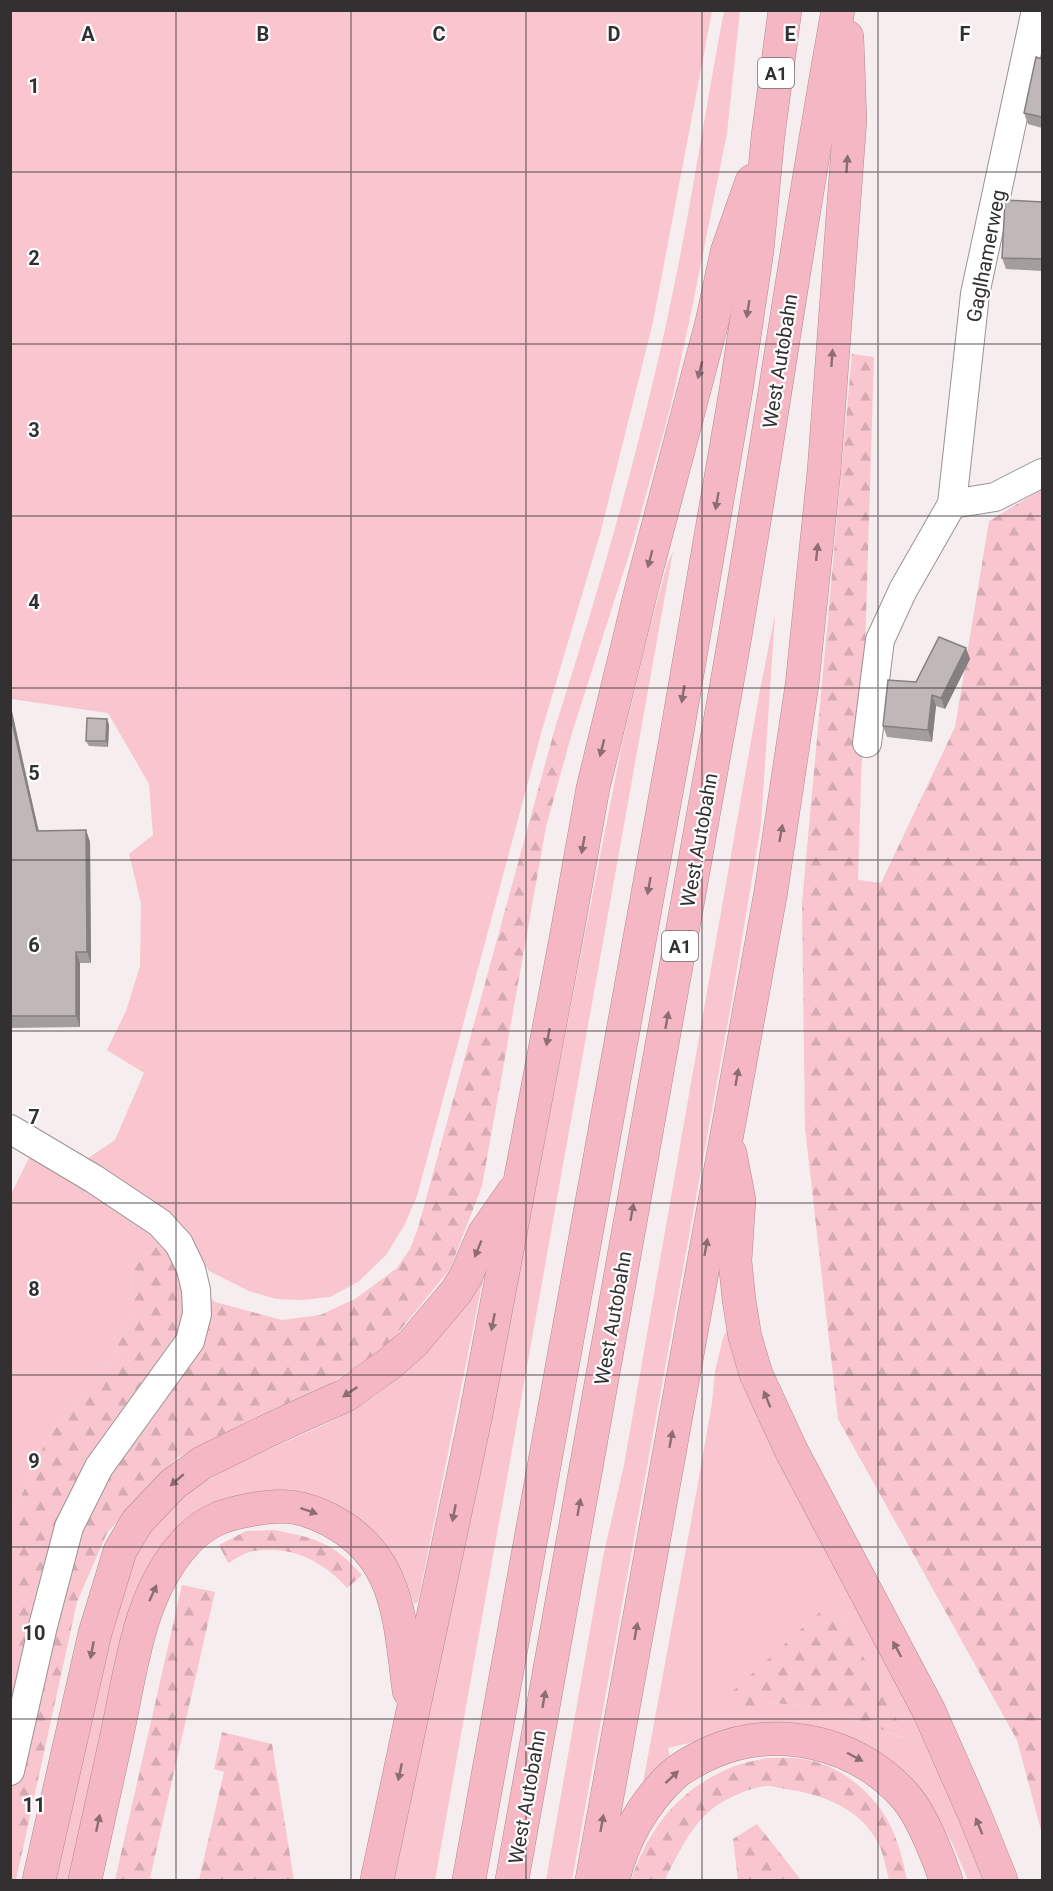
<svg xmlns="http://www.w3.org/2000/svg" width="1053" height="1891" font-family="Roboto,sans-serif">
	<defs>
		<pattern id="forest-firs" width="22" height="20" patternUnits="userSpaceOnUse" patternTransform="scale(1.5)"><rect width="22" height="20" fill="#f9c5cf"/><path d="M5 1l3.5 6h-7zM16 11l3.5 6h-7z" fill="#d6aab2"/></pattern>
	</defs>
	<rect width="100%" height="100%" fill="#f6edef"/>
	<g fill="#f9c5cf" fill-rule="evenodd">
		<path d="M11,11h701l-59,311 -53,212 -58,196 -125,466 -13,30 -18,29 -28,27 -28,15 -28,3 -26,-1 -27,-8 -40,-20 -9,-14 -119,-94 34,-23 29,-67 -37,-23 19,-39 14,-45 1,-63 -12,-49 24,-19 -4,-51 -41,-71 -97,-14z"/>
		<path d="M724,11h16l-13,122 -37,185 -20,91 -37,133 -62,194 -16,-8c45,-142 87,-286 117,-432 20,-95 34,-191 52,-285z"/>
		<path d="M673,551l-238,1329h-42l93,-438 136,-698 27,-113 18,-66z"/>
		<path d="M775,614l-14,210 -30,181 -159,875h-26l57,-323 21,-92 134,-764z"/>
		<path d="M30,1156l109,65 21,23 -28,23 1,42 -23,54 -62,73 -37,83v-325z"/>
		<path d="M480,1279l3,1 -2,9 -63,313 -4,2 -10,-29 -15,-26 -39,-36 -156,7 -123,360h-18l71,-299c11,-23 21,-49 39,-67 59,-57 144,-72 210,-117 40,-28 75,-79 107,-118z"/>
		<path d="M731,1322l181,385 77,173h-21l-16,-37 -20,-37 -183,-77 -81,19 4,18 -31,28 52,-283 19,-108 3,-32 8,-33zM833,1600l73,139 -90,-33 -47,-3z"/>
	</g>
	<g fill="url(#forest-firs)">
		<path d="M852,354l22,3 -16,523 23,3 74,-156 34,-206 53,-32v1345l-25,-94 -179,-321 -33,-291 -3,-225z"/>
		<path d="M555,728l16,8 -25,91 -64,359 -32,83 -62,76 -58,39 -70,31 -83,43 -70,75 -30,69 -61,278h-5v-361l37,-83 62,-73 23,-54 -1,-42 28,-23 55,58 67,18 38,-5 35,-16 42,-31 13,-19 8,-21z"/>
		<path d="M274,1530c42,8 58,12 88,45l-15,13c-24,-27 -56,-43 -93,-37 -9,1 -18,8 -26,12l-9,-18 27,-14z"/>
		<path d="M182,1585l33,7 -65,286 10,2h-45z"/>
		<path d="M833,1600l74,139 -92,-33 -46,-3 -44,9 -2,-12z"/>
		<path d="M222,1732l50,12 22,136h-95l25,-108 -10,-3z"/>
		<path d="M766,1758c12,0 25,-1 37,1 41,6 80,41 93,80 5,13 8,27 11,41h-18c-3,-11 -5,-25 -10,-35 -17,-36 -56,-51 -94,-56 -5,-1 -12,-3 -18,-3 -16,1 -37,11 -51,20 -25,18 -38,48 -51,74h-34c18,-52 47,-90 99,-112 11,-5 24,-7 36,-10z"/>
		<path d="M757,1824l44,56h-63l-5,-41z"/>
	</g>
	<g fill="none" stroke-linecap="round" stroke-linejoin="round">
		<g stroke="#9b9395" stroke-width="30">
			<g id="minor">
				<path d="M952,504l43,-7 47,-24"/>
				<path d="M867,743l13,-103 23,-50 49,-86 23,-210 61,-284"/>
				<path d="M10,1129l84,50 66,44 19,21 12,25 5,21 1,24 -7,27 -91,126 -30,60 -26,99 -33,145"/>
			</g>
		</g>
		<g stroke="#b28891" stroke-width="34">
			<g id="motorway">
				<path d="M730,1153l9,47 -4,61 4,39 6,37 11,37 36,78 137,259 45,102 27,67"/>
				<path d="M39,1880l56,-247 25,-82 17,-29 36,-38 29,-21 67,-33 77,-35 43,-31 24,-21 43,-51 10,-16 18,-42 30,-43"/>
				<path d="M85,1880c11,-51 23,-103 34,-155 13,-61 21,-132 65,-181 21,-24 41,-30 71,-35 22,-4 41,-4 62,5 82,34 82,101 92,177"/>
				<path d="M377,1880l99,-466 91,-481 26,-145 49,-201 70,-265 15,-70 25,-71"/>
				<path d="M469,1880l206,-1136 61,-354 21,-139 11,-115 17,-126"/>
				<path d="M512,1880c71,-397 145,-794 214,-1192 40,-225 71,-452 112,-678"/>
				<path d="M592,1880l179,-989 31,-206 22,-214 26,-351 -3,-83"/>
				<path d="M613,1880c9,-39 30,-77 60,-105 11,-10 26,-17 39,-23 66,-28 144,-10 192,43 17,18 34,62 42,85"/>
			</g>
		</g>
		<use href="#minor" stroke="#fff" stroke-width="28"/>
		<use href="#motorway" stroke="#f6b7c4" stroke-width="33"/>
	</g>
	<g fill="#a49d9e">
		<path d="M1042,59v69l-14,-4 -4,-11z"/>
		<path d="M1042,202v69l-36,-2 -4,-11z"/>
		<path d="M966,648l4,11 -25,50 -9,-3 -4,36 -45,-5 -4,-11 33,-44z"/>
		<path d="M10,708l29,123 47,-1 4,12 1,121h-11v64l-70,1z"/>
		<path d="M107,719l2,6 -1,22 -19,-1 -3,-5z"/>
	</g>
	<g fill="#868081">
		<path d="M966,648l4,11 -25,50 -4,-11z"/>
		<path d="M932,695l4,11 -4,36 -4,-12z"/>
		<path d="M10,708l2,3 29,132 -4,-12 -27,-118z"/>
		<path d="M107,719l2,6 -1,22 -2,-6z"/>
		<path d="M86,830l4,12 1,121 -4,-11z"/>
		<path d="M76,952l4,11v64l-4,-11z"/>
	</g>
	<g fill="#bfb7b8" stroke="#868081" stroke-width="1.5">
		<path d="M1036,57l6,2v58l-18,-4z"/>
		<path d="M1005,200l37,2v57l-40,-1z"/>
		<path d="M939,637l27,11 -25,50 -9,-3 -4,35 -45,-4 5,-46 28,2z"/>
		<path d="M10,713l27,118 49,-1 1,122h-11v64h-66z"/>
		<path d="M87,718l20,1 -1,22h-20z"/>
	</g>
	<defs><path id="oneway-solid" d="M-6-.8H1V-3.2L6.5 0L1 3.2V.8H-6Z" transform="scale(1.5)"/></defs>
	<g fill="#8b6d73">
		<use href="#oneway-solid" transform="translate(847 164) rotate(-86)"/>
		<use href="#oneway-solid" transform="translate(748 309) rotate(99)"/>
		<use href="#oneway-solid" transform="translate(832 358) rotate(-86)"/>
		<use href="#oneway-solid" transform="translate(700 370) rotate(104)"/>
		<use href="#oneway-solid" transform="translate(717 501) rotate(100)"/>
		<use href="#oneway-solid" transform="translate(817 552) rotate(-84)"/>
		<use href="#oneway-solid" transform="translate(650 559) rotate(105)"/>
		<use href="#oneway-solid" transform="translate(683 694) rotate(99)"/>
		<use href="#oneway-solid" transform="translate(602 748) rotate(104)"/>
		<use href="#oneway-solid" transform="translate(781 833) rotate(-80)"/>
		<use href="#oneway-solid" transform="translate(583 845) rotate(100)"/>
		<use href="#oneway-solid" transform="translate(649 886) rotate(100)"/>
		<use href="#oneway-solid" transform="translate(667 1020) rotate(-80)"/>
		<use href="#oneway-solid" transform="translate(548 1037) rotate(101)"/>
		<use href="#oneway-solid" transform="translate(737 1077) rotate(-80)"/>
		<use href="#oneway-solid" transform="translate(632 1212) rotate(-80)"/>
		<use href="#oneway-solid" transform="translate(706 1247) rotate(-80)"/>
		<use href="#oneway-solid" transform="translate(478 1249) rotate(112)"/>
		<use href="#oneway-solid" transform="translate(493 1322) rotate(101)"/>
		<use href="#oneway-solid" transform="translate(350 1392) rotate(146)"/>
		<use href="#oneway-solid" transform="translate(767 1399) rotate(-112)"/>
		<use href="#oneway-solid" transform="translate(671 1439) rotate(-80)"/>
		<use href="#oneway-solid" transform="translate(177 1480) rotate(139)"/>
		<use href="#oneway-solid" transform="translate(579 1507) rotate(-80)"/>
		<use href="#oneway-solid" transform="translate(309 1511) rotate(19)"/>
		<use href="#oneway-solid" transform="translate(454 1513) rotate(101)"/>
		<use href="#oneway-solid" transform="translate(153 1593) rotate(-66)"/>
		<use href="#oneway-solid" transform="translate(636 1631) rotate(-80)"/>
		<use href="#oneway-solid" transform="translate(897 1649) rotate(-118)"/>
		<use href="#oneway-solid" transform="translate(92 1650) rotate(101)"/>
		<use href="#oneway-solid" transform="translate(544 1699) rotate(-80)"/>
		<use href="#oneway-solid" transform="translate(855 1757) rotate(28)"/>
		<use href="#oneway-solid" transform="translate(400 1772) rotate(102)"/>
		<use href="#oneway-solid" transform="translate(672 1777) rotate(-43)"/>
		<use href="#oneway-solid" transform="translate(98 1823) rotate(-78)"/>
		<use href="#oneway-solid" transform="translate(602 1823) rotate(-80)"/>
		<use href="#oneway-solid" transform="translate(979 1826) rotate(-112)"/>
	</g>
	<path fill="none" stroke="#333031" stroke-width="1.5" stroke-opacity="0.55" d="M176,10v1870M351,10v1870M526,10v1870M702,10v1870M878,10v1870M10,172h1032M10,344h1032M10,516h1032M10,688h1032M10,860h1032M10,1031h1032M10,1203h1032M10,1375h1032M10,1547h1032M10,1719h1032"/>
	<g text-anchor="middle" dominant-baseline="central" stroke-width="4.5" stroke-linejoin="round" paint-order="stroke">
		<g fill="#fff" stroke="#706e6f" stroke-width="1.5">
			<rect x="758" y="58" width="36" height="30" rx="4.5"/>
			<rect x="662" y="931" width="36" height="30" rx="4.5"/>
		</g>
		<g font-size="18" font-weight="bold" fill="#333031">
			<text x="776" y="73">A1</text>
			<text x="680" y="946">A1</text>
		</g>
		<g font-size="20" fill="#333031" stroke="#fff">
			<text transform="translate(986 256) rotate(-79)">Gaglhamerweg</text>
			<text transform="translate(780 361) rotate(-81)">West Autobahn</text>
			<text transform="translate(699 840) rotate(-80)">West Autobahn</text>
			<text transform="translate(613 1318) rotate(-80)">West Autobahn</text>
			<text transform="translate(527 1797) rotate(-80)">West Autobahn</text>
		</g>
	</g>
	<g font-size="20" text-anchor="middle" font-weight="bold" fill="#333031" stroke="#fff" stroke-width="4.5" stroke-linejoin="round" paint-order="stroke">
		<text x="88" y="41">A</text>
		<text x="263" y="41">B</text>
		<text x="439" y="41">C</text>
		<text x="614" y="41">D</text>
		<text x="790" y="41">E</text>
		<text x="965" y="41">F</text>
		<text x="34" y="93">1</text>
		<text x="34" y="265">2</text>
		<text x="34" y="437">3</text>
		<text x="34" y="609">4</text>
		<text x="34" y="780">5</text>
		<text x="34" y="952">6</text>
		<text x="34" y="1124">7</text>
		<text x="34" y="1296">8</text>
		<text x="34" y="1468">9</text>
		<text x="34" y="1640">10</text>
		<text x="34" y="1812">11</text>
	</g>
	<rect width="1053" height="1891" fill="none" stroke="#333031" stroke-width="24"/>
</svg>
